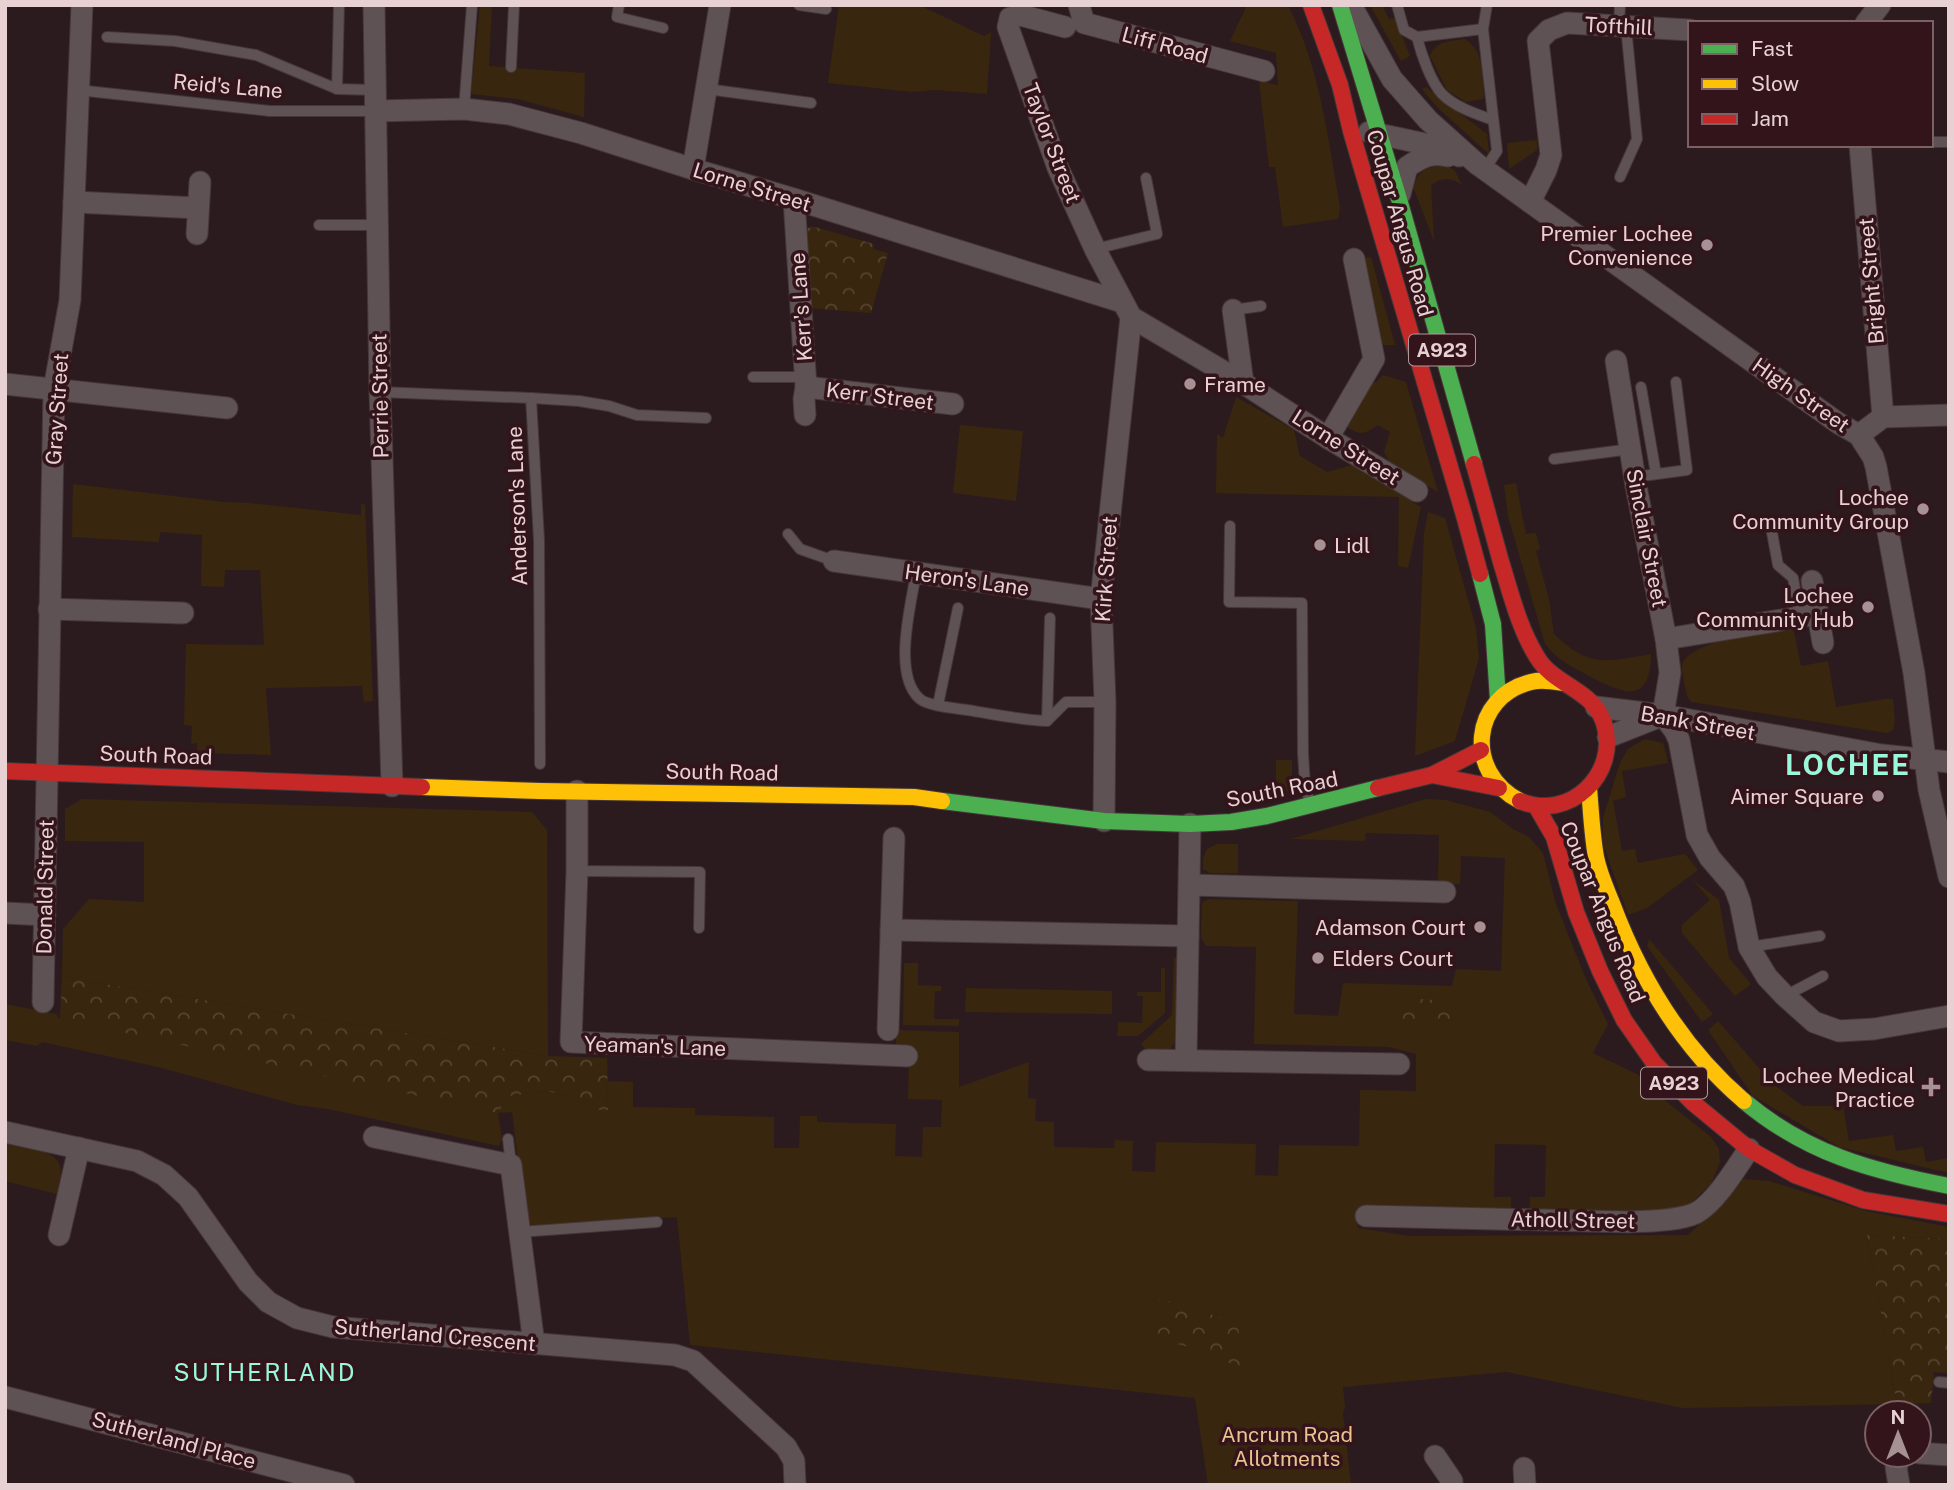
<svg xmlns="http://www.w3.org/2000/svg" width="1954" height="1490" font-family="'Public Sans',sans-serif">
	<defs>
		<pattern id="forest-crowns" width="20" height="18" patternUnits="userSpaceOnUse" patternTransform="scale(1.75)"><rect width="20" height="18" fill="#39260e"/><path d="M2 6a3 3 0 1 1 6 0M12 15a3 3 0 1 1 6 0" fill="none" stroke="#564430"/></pattern>
	</defs>
	<rect width="100%" height="100%" fill="#2c1b1e"/>
	<g fill="#39260e">
		<path d="M480,5h12l-3,61 96,7 -1,44 -66,-18 -47,-5z"/>
		<path d="M839,5h80l65,31 7,-4 -4,62 -52,-4 -22,2 -85,-9z"/>
		<path d="M1247,5h41c32,63 40,133 52,202l-2,12 -55,8 -8,-60h-6l-10,-86 19,4 -2,-32 -46,-12z"/>
		<path d="M1370,5h12l7,14 6,-1 15,38 -9,5z"/>
		<path d="M1465,39c20,13 17,37 19,58l-1,2 -17,3 -19,-12 -17,-34c6,-15 20,-15 35,-17z"/>
		<path d="M1426,87l61,47 2,20 -52,-47 -15,-18z"/>
		<path d="M1537,140v10l-28,19 -2,-26z"/>
		<path d="M1446,165l9,6 7,14c-11,-8 -20,-8 -31,0l3,56 -21,-54c8,-19 13,-19 33,-22z"/>
		<path d="M1371,257l24,88h-17l-16,-87z"/>
		<path d="M1383,375l23,7 32,110 -47,-27 -7,-13 6,-20 -12,-7c-13,9 -18,11 -31,2l22,-45h7z"/>
		<path d="M1236,397l58,33 6,26 27,16 29,-8 58,34 -2,4 9,5 -13,61 -10,-2 1,-69 -183,-4 1,-59 6,4z"/>
		<path d="M960,425l63,6 -7,70 -63,-8z"/>
		<path d="M1516,483l10,51 10,-1 4,16 -4,2 13,48 5,35c35,34 53,28 97,20 -1,53 -29,39 -62,22 -19,-11 -29,-14 -44,-32l-37,-128 -4,-31z"/>
		<path d="M73,484l151,18 25,1 112,12v-12l4,2 8,196 -9,1 -2,-16 -96,2 5,67 -74,-2v-10l-6,1 1,-18 -8,-1 2,-81 78,1 -4,-75h-35l-1,17 -23,-1 1,-51 -42,-3 -1,10 -87,-5z"/>
		<path d="M1428,512l17,6 31,110 3,30 -24,83 -40,15 9,-223z"/>
		<path d="M1793,627l8,39 27,-5 8,46 49,-8h8l2,23 -2,8 -6,3 -196,-31c-5,-6 -5,-12 -7,-20 0,-5 -3,-12 -2,-16 5,-26 89,-35 111,-39z"/>
		<path d="M1645,739l18,4 5,20 -46,8 4,26 -13,4 9,50 13,-2 3,14 47,-9 13,16 -51,38 -19,7 -25,-71v-26l17,-55 8,-14z"/>
		<path d="M1276,760h16v30l-16,5z"/>
		<path d="M82,799l450,13 15,18 1,226 -486,-79 1,-48 26,-30 55,3v-60l-79,-1v-32z"/>
		<path d="M1426,799l20,1 44,12 23,17 16,8 14,16 13,51 29,73 23,47 -15,29 46,22 8,11 64,51 8,12 1,13 -9,22 -20,19 -26,10h-135v-16h15l1,-52 -51,-1 -1,53h17v15h-154l1,16 51,8 279,-1 40,-38 14,-18 27,2 97,30 83,16v12l-82,-4 30,169 -214,4 -176,-36 -164,15 2,21 -2,5 8,72h-143l-13,-87 -505,-53 -13,-128 -151,9 -14,-114 -14,1 4,26 -3,7 -171,-37 -31,-4 -139,-38 -116,-25 -5,4 -32,-6v-36l51,10 4,5 448,77 38,-5 29,6 33,13 -1,-29 26,1v25l62,1v7l79,2v31h25l1,-32h17v6l79,2 -1,32 27,1 1,-30h18l1,-27 -34,-1 1,-51 -13,-1v-17l63,2v55l70,-25 -1,36 8,1 -1,22 19,1v25l60,1 1,-8 18,1 -1,30 23,1 1,-30 100,2 -1,31 23,1 1,-31 80,1 1,-56 56,1v-37l-27,-7 -135,-3 2,-97 -50,-1 -5,-8 1,-35 6,-4 90,2 -4,113 44,2 5,-33 109,3 4,-17 45,2 4,-113 -44,-2 -1,28h-22l1,-49 -73,-2 -1,8 -74,-2z"/>
		<path d="M1217,844h21v29h-28l-7,-4v-10l4,-10z"/>
		<path d="M1692,879l27,21 10,58 22,26 -16,12 -53,-63v-8l28,-25z"/>
		<path d="M1649,939l64,75 -11,8 -55,-76z"/>
		<path d="M1178,957l-1,81 -7,11h-25l-4,-5 31,-29 2,-57z"/>
		<path d="M904,963h14v22l23,1v5h-6l-1,28h25v7l-56,-1z"/>
		<path d="M1161,968h4v45l-27,23h-21l1,-14 24,1 1,-27h-6v-4h24z"/>
		<path d="M966,988l146,3v23l-147,-2z"/>
		<path d="M1718,1021l55,63 30,22h40l6,35 44,-6 3,16 27,-4 3,15 23,-4v15l-110,-26 -86,-51 -45,-66z"/>
		<path d="M5,1144c18,4 55,4 56,27 0,7 -3,16 -4,23l-52,-13z"/>
	</g>
	<g fill="url(#forest-crowns)">
		<path d="M815,227l59,17 -1,5 15,4 -17,60 -62,-5 -3,-75 1,-5z"/>
		<path d="M62,977l486,79 59,2 1,52h-26l-7,-13 -29,-6 -37,5 -11,17 -438,-94z"/>
		<path d="M1404,998l45,3 9,8 -1,15 -6,4h-48l-5,-3v-21z"/>
		<path d="M1867,1235l82,4v134l-15,-1 -3,31 -34,1z"/>
		<path d="M1160,1299l66,20 12,5 5,51 -24,-21 -68,-16z"/>
	</g>
	<g fill="none" stroke-linecap="round" stroke-linejoin="round">
		<g stroke="#453739" stroke-width="12">
			<g id="lane">
				<path d="M619,5l-2,12 46,11"/>
				<path d="M799,5l27,4"/>
				<path d="M1397,5l7,25 13,7"/>
				<path d="M1619,26l1,-21"/>
				<path d="M1483,29l4,-24"/>
				<path d="M107,37l68,4 81,14 81,34 38,1"/>
				<path d="M511,67l3,-62"/>
				<path d="M337,89l2,-84"/>
				<path d="M707,89l104,14"/>
				<path d="M78,90l192,21h105"/>
				<path d="M464,109l8,-104"/>
				<path d="M1931,142h18"/>
				<path d="M1485,169l12,-18 -14,-122 -66,8c4,17 14,45 25,57 13,13 34,20 51,26"/>
				<path d="M1620,177l17,-38 -11,-112"/>
				<path d="M319,225h58"/>
				<path d="M1095,249l62,-15 -11,-56"/>
				<path d="M1233,310l28,-4"/>
				<path d="M753,377h53"/>
				<path d="M1641,387l15,87"/>
				<path d="M380,392l151,6 8,142 1,224"/>
				<path d="M531,398l48,3 30,5 28,9 69,3"/>
				<path d="M1554,459l77,-10"/>
				<path d="M1635,477l52,-7 -11,-88"/>
				<path d="M1770,522l8,43 15,13 7,39"/>
				<path d="M1230,526l-1,76 73,1 1,150 2,32 5,18"/>
				<path d="M788,534l12,15 34,12"/>
				<path d="M916,573c-5,32 -24,102 4,126 8,7 35,9 47,11 26,4 53,10 80,11l19,-19h39"/>
				<path d="M938,705l20,-97"/>
				<path d="M1047,721l3,-103"/>
				<path d="M577,871l123,1 -1,56"/>
				<path d="M1749,947l71,-11"/>
				<path d="M1785,996l38,-20"/>
				<path d="M508,1139l3,26"/>
				<path d="M520,1232l137,-10"/>
				<path d="M1939,1382l10,1"/>
			</g>
		</g>
		<g stroke="#453739" stroke-width="23">
			<g id="street">
				<path d="M374,5l6,387 12,394"/>
				<path d="M1079,5l5,18 180,48"/>
				<path d="M1352,7l40,72 36,41 49,44 361,259 21,12 14,22 3,10 38,206 15,117 20,87"/>
				<path d="M1866,23l14,-18"/>
				<path d="M1065,27l-45,-12 -10,3 -2,9 50,141 37,81 36,68 112,66 85,55 89,53"/>
				<path d="M375,111l89,-2 45,5 72,19 112,36 101,30 328,103"/>
				<path d="M1369,132l66,14 24,10"/>
				<path d="M1860,145l23,272"/>
				<path d="M693,169l27,-164"/>
				<path d="M1400,194l7,-27c15,-10 24,-15 41,-11"/>
				<path d="M794,199l12,188 -2,12 1,16"/>
				<path d="M74,202l124,6"/>
				<path d="M1530,202l16,-32 5,-15 -13,-114 11,-11 18,-7 123,7"/>
				<path d="M197,234l3,-52"/>
				<path d="M1233,310l10,73"/>
				<path d="M1616,361l20,125 30,153 4,34 -7,42"/>
				<path d="M5,384l222,24"/>
				<path d="M806,387l147,17"/>
				<path d="M1859,435l24,-18 66,-2"/>
				<path d="M1328,438l46,-79 -20,-100"/>
				<path d="M834,561l267,38"/>
				<path d="M1812,581l11,62"/>
				<path d="M49,609l134,4"/>
				<path d="M1666,639l152,-25"/>
				<path d="M1596,707l67,8 219,40 67,7"/>
				<path d="M1663,715l12,16 4,9 18,95 13,23 24,28 6,16 9,45 18,30 18,19 29,26 25,9 35,-2 75,-13"/>
				<path d="M1608,737l53,-21"/>
				<path d="M577,791v80l-6,171 336,14"/>
				<path d="M1104,821l1,-119 -4,-103 30,-282"/>
				<path d="M1190,885l255,7"/>
				<path d="M5,913l40,2"/>
				<path d="M891,930l297,6"/>
				<path d="M43,1002l11,-613 16,-89 12,-295"/>
				<path d="M888,1030l6,-192"/>
				<path d="M1148,1060l251,4"/>
				<path d="M1186,1060l4,-236"/>
				<path d="M5,1132l132,29 27,14 24,22 60,85 20,20 29,16 36,9 342,28 18,6 93,86 8,14 1,24"/>
				<path d="M374,1137l137,28 23,179"/>
				<path d="M1366,1216l263,6c19,-1 50,-1 67,-9 20,-11 40,-45 53,-64"/>
				<path d="M59,1235l20,-87"/>
				<path d="M5,1397l339,88"/>
				<path d="M1919,1453l30,2"/>
				<path d="M1435,1456l17,25v4"/>
				<path d="M1524,1468l1,17"/>
				<path d="M1899,1485l-3,-18 5,-12"/>
			</g>
		</g>
		<g stroke="#453739" stroke-width="18">
			<g id="fast">
				<path d="M1340,5l59,194 75,265"/>
				<path d="M1480,574l13,50 5,76"/>
				<path d="M942,801l162,20 86,3 41,-2 36,-6 111,-28"/>
				<path d="M1744,1101c62,52 127,70 205,85"/>
			</g>
		</g>
		<g stroke="#453739" stroke-width="18">
			<g id="slow">
				<path d="M422,787l118,4 374,6 28,4"/>
				<path d="M1589,788c2,23 3,47 7,69 3,16 10,31 16,46 28,75 70,145 132,198"/>
				<path d="M1520,801c-56,-29 -49,-104 11,-119 10,-3 21,-1 32,1"/>
			</g>
		</g>
		<g stroke="#453739" stroke-width="18">
			<g id="jam">
				<path d="M1311,5l29,80 11,46 113,384 16,59"/>
				<path d="M1474,464c9,32 18,65 27,98 10,32 18,66 36,95 17,29 56,32 67,66 16,51 -35,99 -84,78"/>
				<path d="M5,771l417,16"/>
				<path d="M1432,775l67,13"/>
				<path d="M1378,788l54,-13 49,-25"/>
				<path d="M1536,806l18,31 22,75 24,59 24,49 30,43 38,39 57,47 46,26 68,25 86,14"/>
			</g>
		</g>
		<use href="#lane" stroke="#5f5254" stroke-width="10"/>
		<use href="#street" stroke="#5f5254" stroke-width="21"/>
		<use href="#fast" stroke="#4caf50" stroke-width="16"/>
		<use href="#slow" stroke="#ffc107" stroke-width="16"/>
		<use href="#jam" stroke="#c62828" stroke-width="16"/>
	</g>
	<g fill="#a69194" stroke="#33141a" stroke-width="2.5">
		<circle cx="1707" cy="245" r="7"/>
		<circle cx="1190" cy="384" r="7"/>
		<circle cx="1923" cy="509" r="7"/>
		<circle cx="1320" cy="545" r="7"/>
		<circle cx="1868" cy="607" r="7"/>
		<circle cx="1878" cy="796" r="7"/>
		<circle cx="1480" cy="927" r="7"/>
		<circle cx="1318" cy="958" r="7"/>
		<path d="M1927.5 1076.5h7v7h7v7h-7v7h-7v-7h-7v-7h7z"/>
	</g>
	<g text-anchor="middle" dominant-baseline="central" stroke-width="7" stroke-linejoin="round" paint-order="stroke">
		<g fill="#33141a" stroke="#b1989c" stroke-width="2">
			<rect x="1409" y="334.5" width="66" height="31" rx="5"/>
			<rect x="1641" y="1067.5" width="66" height="31" rx="5"/>
		</g>
		<g font-size="19" font-weight="bold" fill="#e7d1d3">
			<text x="1442" y="350">A923</text>
			<text x="1674" y="1083">A923</text>
		</g>
		<g font-size="21" fill="#e7d1d3" stroke="#33141a">
			<text transform="translate(1619 26) rotate(3)">Tofthill</text>
			<text transform="translate(1165 45) rotate(15)">Liff Road</text>
			<text transform="translate(228 86) rotate(5)">Reid's Lane</text>
			<text transform="translate(1052 143) rotate(69)">Taylor Street</text>
			<text transform="translate(752 187) rotate(17)">Lorne Street</text>
			<text transform="translate(1400 223) rotate(74)">Coupar Angus Road</text>
			<text transform="translate(1871 281) rotate(-95)">Bright Street</text>
			<text transform="translate(801 307) rotate(-94)">Kerr's Lane</text>
			<text transform="translate(1801 395) rotate(35)">High Street</text>
			<text transform="translate(380 396) rotate(-91)">Perrie Street</text>
			<text transform="translate(880 396) rotate(7)">Kerr Street</text>
			<text transform="translate(57 409) rotate(-86)">Gray Street</text>
			<text transform="translate(1346 447) rotate(32)">Lorne Street</text>
			<text transform="translate(517 506) rotate(-92)">Anderson's Lane</text>
			<text transform="translate(1647 538) rotate(79)">Sinclair Street</text>
			<text transform="translate(1106 569) rotate(-86)">Kirk Street</text>
			<text transform="translate(967 580) rotate(8)">Heron's Lane</text>
			<text transform="translate(1698 723) rotate(10)">Bank Street</text>
			<text transform="translate(156 755) rotate(2)">South Road</text>
			<text transform="translate(722 772) rotate(1)">South Road</text>
			<text transform="translate(1282 789) rotate(-11)">South Road</text>
			<text transform="translate(45 887) rotate(-89)">Donald Street</text>
			<text transform="translate(1603 912) rotate(68)">Coupar Angus Road</text>
			<text transform="translate(655 1046) rotate(2)">Yeaman's Lane</text>
			<text transform="translate(1573 1220) rotate(1)">Atholl Street</text>
			<text transform="translate(435 1335) rotate(5)">Sutherland Crescent</text>
			<text transform="translate(174 1440) rotate(15)">Sutherland Place</text>
		</g>
		<g font-size="21" fill="#e7d1d3" stroke="#33141a" text-anchor="end">
			<text x="1693" y="233">Premier Lochee<tspan x="1693" dy="24">Convenience</tspan></text>
			<text x="1204" y="384" text-anchor="start">Frame</text>
			<text x="1909" y="497">Lochee<tspan x="1909" dy="24">Community Group</tspan></text>
			<text x="1334" y="545" text-anchor="start">Lidl</text>
			<text x="1854" y="595">Lochee<tspan x="1854" dy="24">Community Hub</tspan></text>
			<text x="1864" y="796">Aimer Square</text>
			<text x="1466" y="927">Adamson Court</text>
			<text x="1332" y="958" text-anchor="start">Elders Court</text>
			<text x="1915" y="1075">Lochee Medical<tspan x="1915" dy="24">Practice</tspan></text>
		</g>
		<g font-size="21" fill="#eac38e" stroke="#33141a">
			<text x="1287" y="1434">Ancrum Road<tspan x="1287" dy="24">Allotments</tspan></text>
		</g>
		<g font-size="24" letter-spacing="2" fill="#98f8db" stroke="#33141a">
			<text x="265" y="1372">SUTHERLAND</text>
		</g>
		<g font-size="28" font-weight="bold" letter-spacing="2" fill="#98f8db" stroke="#33141a">
			<text x="1848" y="764">LOCHEE</text>
		</g>
	</g>
	<rect width="1954" height="1490" fill="none" stroke="#e7d1d3" stroke-width="14"/>
	<rect x="1688" y="21" width="245" height="126" fill="#33141a" stroke="#7b6064" stroke-width="2"/>
	<rect x="1702" y="44" width="35" height="10" fill="#4caf50" stroke="#7b6064" stroke-width="2"/>
	<text x="1751" y="56" font-size="21" fill="#e7d1d3">Fast</text>
	<rect x="1702" y="79" width="35" height="10" fill="#ffc107" stroke="#7b6064" stroke-width="2"/>
	<text x="1751" y="91" font-size="21" fill="#e7d1d3">Slow</text>
	<rect x="1702" y="114" width="35" height="10" fill="#c62828" stroke="#7b6064" stroke-width="2"/>
	<text x="1751" y="126" font-size="21" fill="#e7d1d3">Jam</text>
	<g transform="translate(1898 1434)"><circle r="33" fill="#33141a" stroke="#7b6064" stroke-width="2"/>
	<path d="M0-5L12 26L0 18L-12 26Z" fill="#a69194"/>
	<text y="-10" font-size="19" font-weight="bold" text-anchor="middle" fill="#e7d1d3">N</text>
	</g>
</svg>
